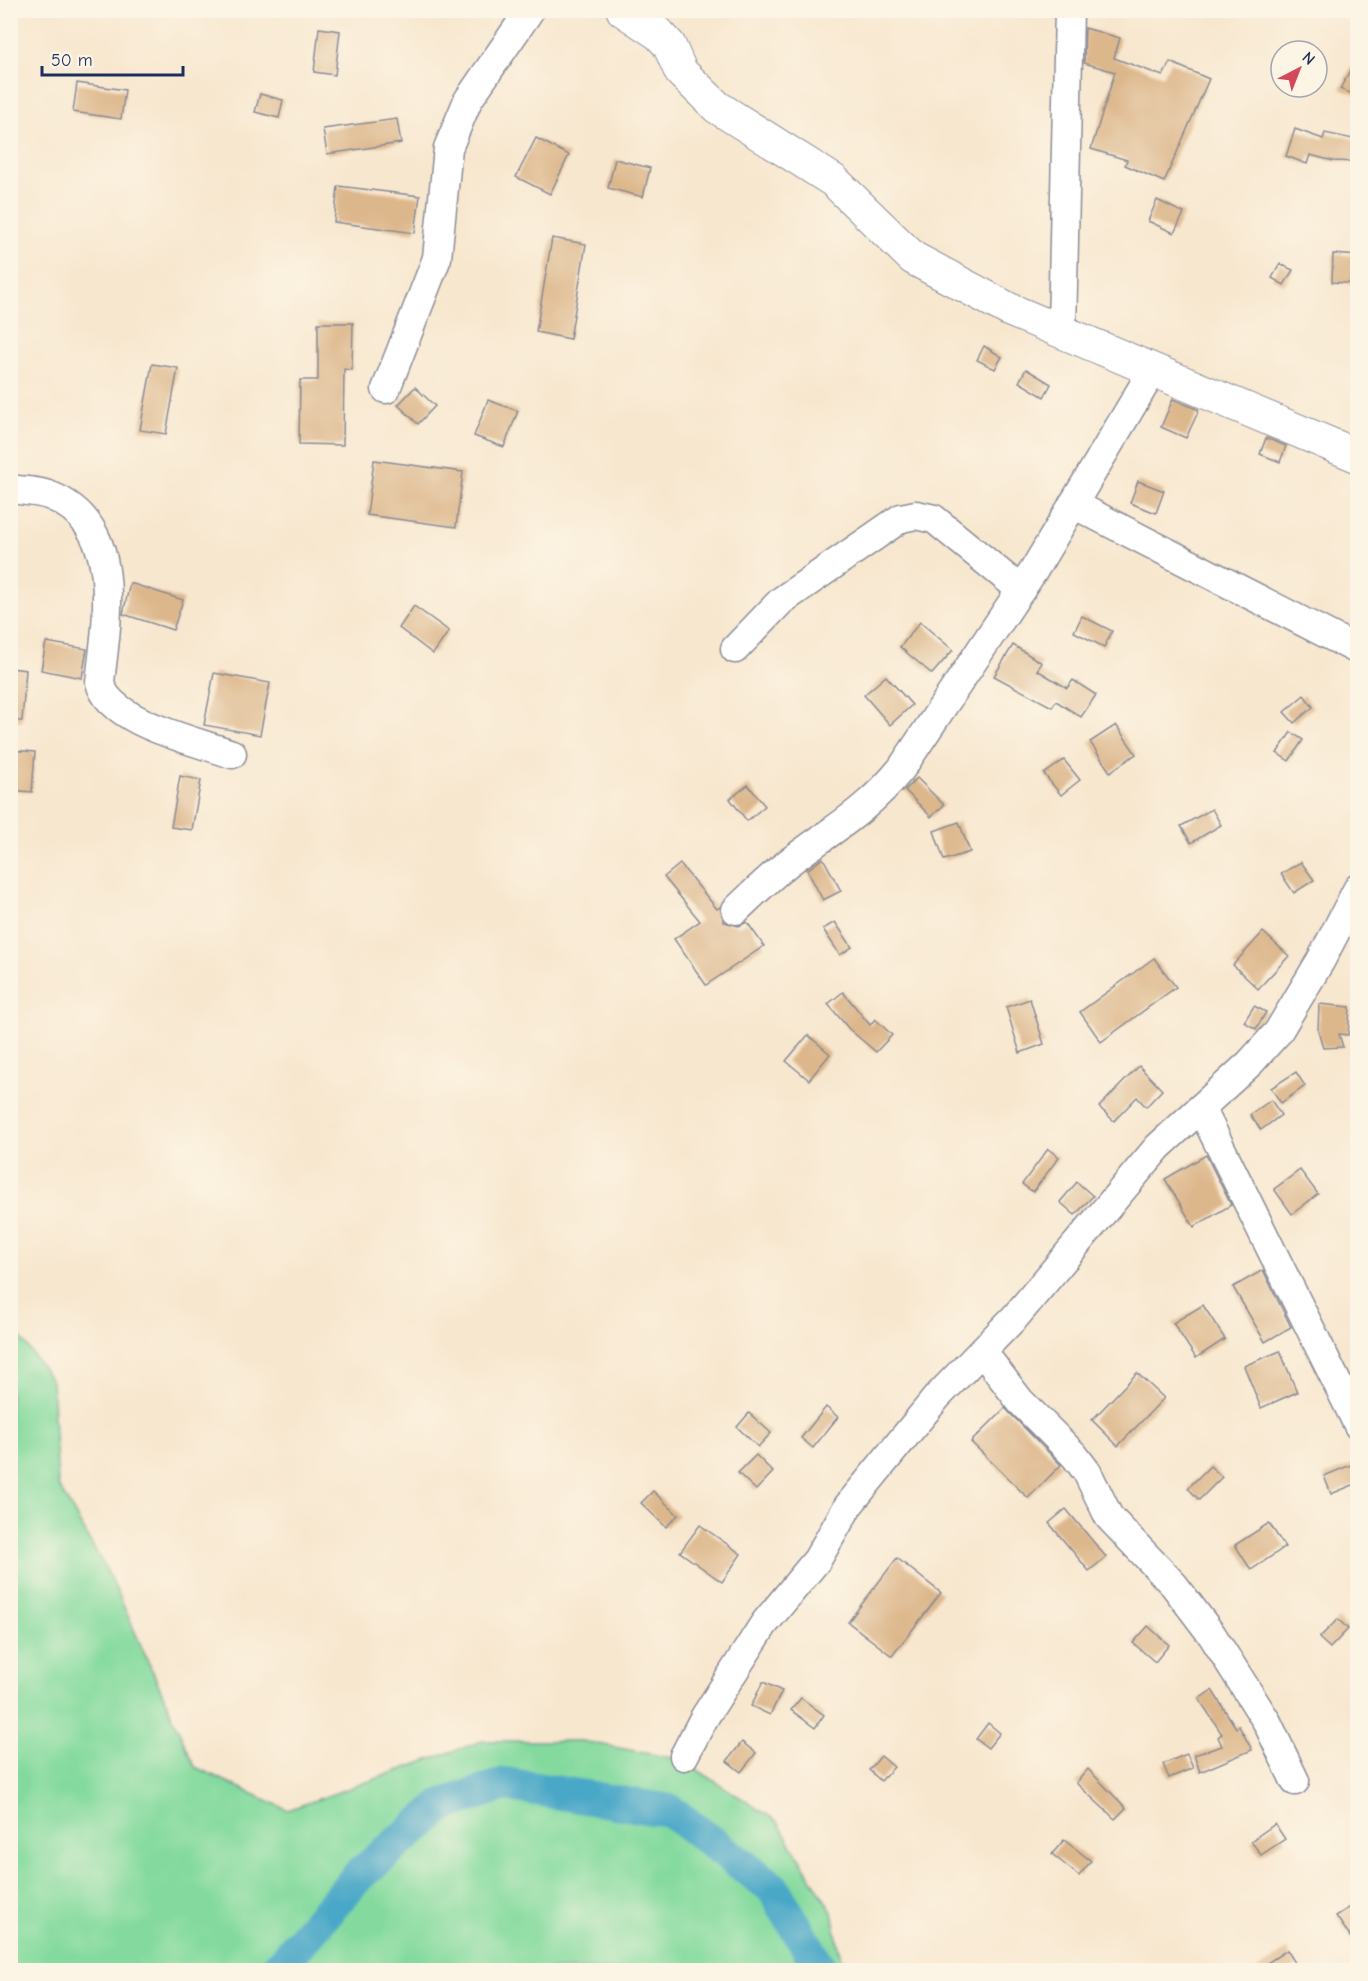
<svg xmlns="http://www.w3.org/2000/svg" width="1368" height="1981" font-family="'Comic Neue',sans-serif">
	<rect width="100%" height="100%" fill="#fcf5e5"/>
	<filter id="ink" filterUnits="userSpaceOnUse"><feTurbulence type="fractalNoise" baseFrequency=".0167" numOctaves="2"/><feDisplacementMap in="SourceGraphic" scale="12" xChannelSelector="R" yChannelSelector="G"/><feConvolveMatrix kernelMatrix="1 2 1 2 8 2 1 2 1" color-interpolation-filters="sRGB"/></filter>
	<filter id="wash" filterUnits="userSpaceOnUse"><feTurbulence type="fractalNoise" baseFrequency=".008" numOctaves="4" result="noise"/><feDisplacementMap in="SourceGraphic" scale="24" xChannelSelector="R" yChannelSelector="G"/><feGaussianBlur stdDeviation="1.35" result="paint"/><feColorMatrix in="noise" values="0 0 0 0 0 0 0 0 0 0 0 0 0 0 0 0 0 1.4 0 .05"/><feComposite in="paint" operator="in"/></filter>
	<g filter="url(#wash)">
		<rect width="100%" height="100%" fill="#f8e7cf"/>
		<path fill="#84da9e" stroke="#50847e" stroke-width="1.5" d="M10,1323l42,58 6,104 53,93 84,189 93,43 194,-69h100l100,19 95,61 55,91 11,58h-832z"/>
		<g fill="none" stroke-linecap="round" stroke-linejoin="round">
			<path stroke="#48a7c7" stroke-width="34" d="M276,1970l83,-95 84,-70 62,-21 165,27 103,77 48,82"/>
		</g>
		<g id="blocks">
			<g fill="#ddb78c">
				<path d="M319,28l21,3 -5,44 -21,-3z"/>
				<path d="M1085,28l35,10 -6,20 49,18 7,-14 39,17 -45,103 -39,-17 2,-5 -36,-11 24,-77 -31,-9z"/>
				<path d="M1358,55v41l-18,-7z"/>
				<path d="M77,83l48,7 -4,29 -48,-7z"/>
				<path d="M260,94l23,6 -4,18 -24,-6z"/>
				<path d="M397,119l4,24 -74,11 -4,-25z"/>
				<path d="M1295,129l28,10 2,-6 33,7v22l-25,-1 -23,-6 -3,9 -21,-8z"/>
				<path d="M536,138l33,17 -19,39 -34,-17z"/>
				<path d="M615,159l35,9 -7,29 -35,-9z"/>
				<path d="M338,186l82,10 -5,37 -81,-11z"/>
				<path d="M1157,200l27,13 -10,20 -26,-12z"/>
				<path d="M552,238l34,6 -16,95 -34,-7z"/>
				<path d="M1333,254l25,2v28l-26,-2z"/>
				<path d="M1280,264l13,6 -9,15 -12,-7z"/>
				<path d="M318,323h35l-1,47 -8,-1 -1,76 -44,-1 1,-64h18z"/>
				<path d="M984,346l18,11 -7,12 -18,-9z"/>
				<path d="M152,364l26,4 -12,66 -26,-4z"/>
				<path d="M1026,369l25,15 -7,13 -25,-15z"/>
				<path d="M415,387l20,19 -17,18 -20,-19z"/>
				<path d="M1173,399l26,11 -13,28 -25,-11z"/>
				<path d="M488,400l30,11 -14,36 -30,-11z"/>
				<path d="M1266,438l20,8 -6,16 -20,-8z"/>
				<path d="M374,460l89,12 -7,55 -89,-12z"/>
				<path d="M1138,481l26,10 -8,22 -26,-10z"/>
				<path d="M130,583l53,17 -10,30 -50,-16z"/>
				<path d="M414,606l35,25 -16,23 -34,-26z"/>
				<path d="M1082,616l30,15 -8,16 -30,-15z"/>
				<path d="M920,622l33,28 -21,24 -32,-27z"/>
				<path d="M46,642l41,7 -5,29 -41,-8z"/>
				<path d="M1013,645l29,18 -5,7 30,18 6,-8 23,15 -15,22 -25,-16 -4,6 -58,-31z"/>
				<path d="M10,668l16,2 -4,51h-12z"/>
				<path d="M214,673l56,10 -10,52 -56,-10z"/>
				<path d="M886,676l26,29 -22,20 -26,-30z"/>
				<path d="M1304,695l9,12 -19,16 -10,-11z"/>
				<path d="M1116,725l20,29 -26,18 -20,-30z"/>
				<path d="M1291,732l12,8 -14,21 -12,-8z"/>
				<path d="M10,750l25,2 -3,40 -22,-2z"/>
				<path d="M1064,760l16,20 -19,15 -17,-21z"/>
				<path d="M180,776l21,4 -9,50 -21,-3z"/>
				<path d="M917,778l27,27 -13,12 -26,-27z"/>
				<path d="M748,785l17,21 -18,15 -17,-22z"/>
				<path d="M1212,809l9,16 -30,18 -10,-17z"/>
				<path d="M959,822l11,30 -26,8 -10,-29z"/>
				<path d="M823,858l18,33 -18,9 -16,-30z"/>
				<path d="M1301,862l13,18 -20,13 -13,-19z"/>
				<path d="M680,864l37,45 3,-2 4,15 15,4 8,-4 17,24 -58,39 -32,-46 26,-18 -36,-44z"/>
				<path d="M835,922l17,25 -12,8 -17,-26z"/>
				<path d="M1263,932l26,24 -31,33 -25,-24z"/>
				<path d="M1154,958l22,29 -75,55 -21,-30z"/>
				<path d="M843,992l27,33 5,-6 17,16 -16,17 -27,-23 -21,-25z"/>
				<path d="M1030,999l14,45 -24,9 -14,-46z"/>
				<path d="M1319,1004l31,3 -2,28 -9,-1 4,13 -20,1 -5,-18z"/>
				<path d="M1254,1006l12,6 -10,17 -12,-7z"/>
				<path d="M808,1035l22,19 -21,26 -23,-19z"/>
				<path d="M1139,1066l23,24 -16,17 -9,-10 -23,24 -15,-14z"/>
				<path d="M1296,1072l9,14 -24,17 -10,-15z"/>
				<path d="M1271,1100l10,15 -20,15 -11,-15z"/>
				<path d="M1048,1149l11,8 -26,35 -11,-8z"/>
				<path d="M1206,1155l25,50 -37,22 -29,-48z"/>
				<path d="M1300,1170l18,24 -26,20 -18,-25z"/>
				<path d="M1077,1182l16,14 -18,19 -15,-13z"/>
				<path d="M1263,1270l28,57 -26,15 -32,-55z"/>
				<path d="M1203,1305l22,34 -29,19 -23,-35z"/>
				<path d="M1280,1351l17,41 -36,16 -17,-42z"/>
				<path d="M1137,1373l27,25 -46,48 -26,-26z"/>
				<path d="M826,1407l12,10 -25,31 -12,-10z"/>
				<path d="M1005,1408l56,57 -33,33 -57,-56z"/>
				<path d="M749,1413l22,20 -13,14 -21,-20z"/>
				<path d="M756,1455l17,17 -17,18 -18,-17z"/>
				<path d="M1358,1462v21l-27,11 -7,-18z"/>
				<path d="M1210,1466l12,11 -23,23 -11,-12z"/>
				<path d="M653,1491l25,24 -12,12 -25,-24z"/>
				<path d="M1066,1509l40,48 -17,14 -40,-48z"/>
				<path d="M1269,1523l16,24 -34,23 -16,-25z"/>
				<path d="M700,1525l41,29 -19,28 -42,-30z"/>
				<path d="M897,1558l44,35 -49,63 -44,-34z"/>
				<path d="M1338,1619l10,10 -18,19 -11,-10z"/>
				<path d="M1148,1626l21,19 -14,17 -22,-19z"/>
				<path d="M763,1682l19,9 -12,24 -19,-9z"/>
				<path d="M1212,1690l24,38 3,-2 13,24 -52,22 -6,-17 28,-9 -4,-9 4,-3 -23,-35z"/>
				<path d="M801,1698l23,17 -9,13 -24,-18z"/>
				<path d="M988,1723l12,10 -12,15 -12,-9z"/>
				<path d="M742,1742l14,11 -15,19 -14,-11z"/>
				<path d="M1187,1754l6,14 -24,10 -6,-14z"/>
				<path d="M881,1756l13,11 -13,14 -12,-11z"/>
				<path d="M1088,1769l38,39 -11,11 -39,-36z"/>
				<path d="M1275,1824l10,15 -24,16 -10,-14z"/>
				<path d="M1064,1840l27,21 -12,15 -27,-22z"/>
				<path d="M1358,1902v46l-22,-32z"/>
				<path d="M1287,1950l10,16 -9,5h-33z"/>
			</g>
		</g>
	</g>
	<g filter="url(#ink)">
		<use href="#blocks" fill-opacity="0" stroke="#8a8b96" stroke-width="1.5"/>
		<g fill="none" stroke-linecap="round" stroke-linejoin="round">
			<g stroke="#8a8b96" stroke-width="31">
				<g id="minor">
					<path d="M1062,331l7,-321"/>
					<path d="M386,389l51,-131 11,-110 20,-48 62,-90"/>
					<path d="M10,489c13,2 30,2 41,7 74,30 56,124 49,186 8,40 96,59 132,72"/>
					<path d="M1073,504l285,146"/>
					<path d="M735,649l46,-48 120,-83 15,-3 18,4 87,71"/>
					<path d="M736,910c17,-16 34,-33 52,-47 43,-33 77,-50 113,-94l133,-199 119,-200"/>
					<path d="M1201,1108l157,317"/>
					<path d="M982,1351l38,50 54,54 13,17 22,45 65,68 38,50 55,87 28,59"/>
					<path d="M684,1756l20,-38 60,-94 53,-64 31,-54 89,-109 79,-81 142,-169 92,-84 28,-31 43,-72 37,-72"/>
				</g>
			</g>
			<g stroke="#8a8b96" stroke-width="35">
				<path id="major" d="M623,10l36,24 10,11 12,27 36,35 117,74 79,77 97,52 348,146"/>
			</g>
			<use href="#minor" stroke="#fff" stroke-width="28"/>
			<use href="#major" stroke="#fff" stroke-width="33"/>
		</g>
	</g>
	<rect width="1368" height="1981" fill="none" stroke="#fcf5e5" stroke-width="36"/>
	<g transform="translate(1299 69) rotate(42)"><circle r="28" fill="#fcf5e5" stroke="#a2a6af" stroke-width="1.5"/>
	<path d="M0-4.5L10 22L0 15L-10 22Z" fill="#d1495b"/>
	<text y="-9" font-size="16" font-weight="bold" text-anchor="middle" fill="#1b2f5e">N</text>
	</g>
	<path d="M42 66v9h141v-9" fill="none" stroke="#1b2f5e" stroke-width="3"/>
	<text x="51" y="66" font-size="18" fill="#1b2f5e" stroke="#fcf5e5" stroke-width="4.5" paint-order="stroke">50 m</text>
</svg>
